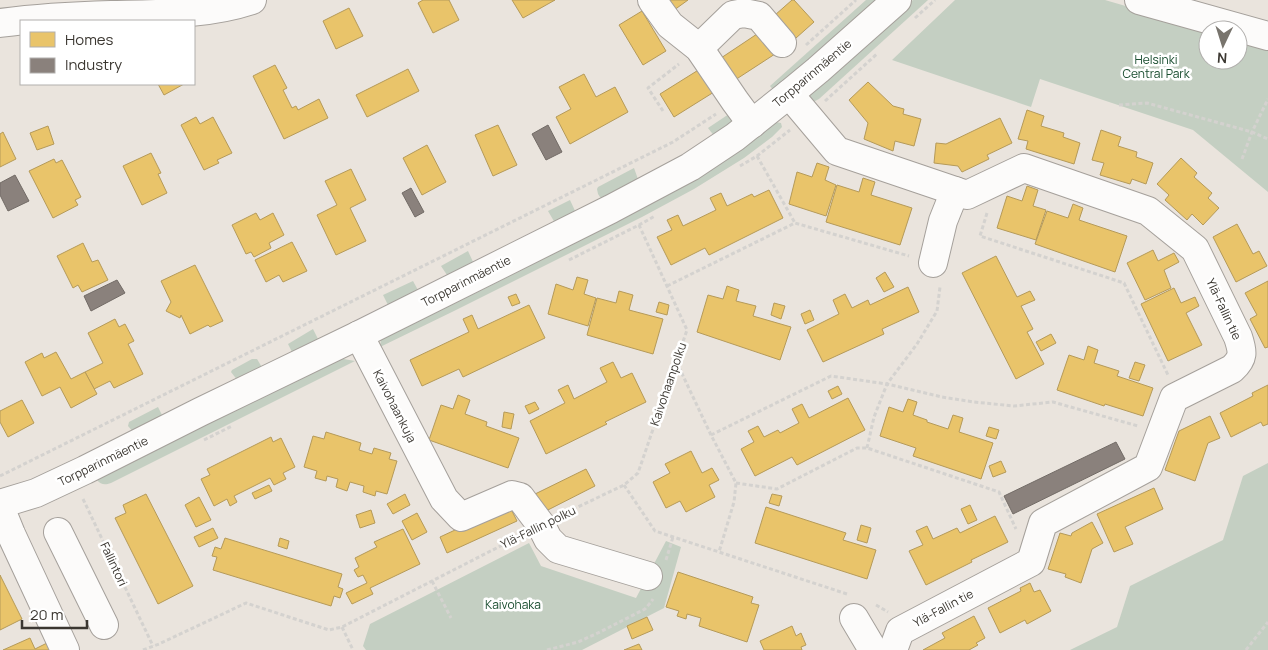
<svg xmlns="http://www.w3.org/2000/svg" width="1268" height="650" font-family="Manrope,sans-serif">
	<rect width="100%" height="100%" fill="#eae4dd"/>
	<g fill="#c4cfc2">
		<path d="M866,0h12l-103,92 -5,-6z"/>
		<path d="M913,0h15l-109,99 -8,4 -1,-10z"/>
		<path d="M955,0h150l103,30v30h30v-21l30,8v145l-75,-62 -153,-51 -9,28 -139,-47z"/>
		<path d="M735,110l7,8 -27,19 -7,-9z"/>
		<path d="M776,122l5,1 1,4 -10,10 -28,21 -50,31 -52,28 -188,94 -74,36 1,-8 370,-199z"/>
		<path d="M634,168l5,14 -37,18 -4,-6 -1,-5 1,-2z"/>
		<path d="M570,200l6,13 -21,10 -7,-12z"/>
		<path d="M468,251l6,13 -22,11h-5l-6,-9z"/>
		<path d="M413,281l6,11 -30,15 -6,-12z"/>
		<path d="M313,329l6,12 -27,11 -4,-8z"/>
		<path d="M338,358l17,3 -244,122c-6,2 -10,2 -14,-3z"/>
		<path d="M252,359h5l6,10 -25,12 -7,-9 1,-2z"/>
		<path d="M158,407l6,12 -29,15 -7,-8 1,-4z"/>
		<path d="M1268,463v187h-198l47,-23 13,-41 93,-46 20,-64z"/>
		<path d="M666,541l15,6 -17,61 -82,42h-216l-3,-4 7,-22 159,-81 12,23 95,32z"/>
	</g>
	<g fill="#e9c46a" stroke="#b59a59">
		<path d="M423,0h26l10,20 -26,13 -15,-30z"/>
		<path d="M512,0h43l-32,18z"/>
		<path d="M661,0h27l-18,13z"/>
		<path d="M792,0h2l20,22 -18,16 -21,-23z"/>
		<path d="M349,8l14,28 -27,13 -13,-28z"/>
		<path d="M642,11l24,40 -23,14 -24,-40z"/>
		<path d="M760,32l15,22 -40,26 -14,-22z"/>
		<path d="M275,65l12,23 -4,2 9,18 4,-2 2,4 21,-11 9,19 -44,21 -31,-63z"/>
		<path d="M408,69l11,22 -52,26 -11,-22z"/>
		<path d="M700,69l14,23 -40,25 -14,-23z"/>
		<path d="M584,74l12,23 19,-10 13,25 -58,32 -14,-27 15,-8 -12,-22z"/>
		<path d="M868,82l25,24 11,3 -1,5 18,5 -7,27 -19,-5 -2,10 -29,-12 4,-16 -19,-23z"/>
		<path d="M158,84h26l-20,11z"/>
		<path d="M1027,110l17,6 -3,10 23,7 -1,4 17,6 -6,21 -48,-15 2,-8 -10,-2z"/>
		<path d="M196,117l4,7 13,-7 19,36 -15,7 2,3 -15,7 -23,-45z"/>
		<path d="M1000,118l12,25 -25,12 2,4 -27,13 -4,-6 -24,-3 2,-20 10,1z"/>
		<path d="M498,125l19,40 -24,11 -18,-41z"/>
		<path d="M48,126l6,18 -17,6 -7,-17z"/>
		<path d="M1101,130l20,7 -3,9 19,6 -1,5 17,6 -7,21 -14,-5 -2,5 -30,-9 4,-12 -12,-3z"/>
		<path d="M3,132l13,27 -16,8v-33z"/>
		<path d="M427,145l19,37 -24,13 -19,-37z"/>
		<path d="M151,153l10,20 -3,1 9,19 -25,12 -19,-39z"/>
		<path d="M1181,158l16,15 -3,4 18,16 -4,5 11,10 -16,17 -11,-11 -5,6 -22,-20 4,-5 -12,-11z"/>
		<path d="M54,159l2,4 6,-3 19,37 -6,3 3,5 -25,13 -24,-47z"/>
		<path d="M817,163l12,4 -4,13 11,5 -10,31 -37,-12 8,-32 15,5z"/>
		<path d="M351,169l15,31 -16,8 16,33 -30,14 -19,-40 20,-10 -12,-24z"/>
		<path d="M863,178l12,4 -4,13 41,13 -12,37 -74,-23 11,-37 22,7z"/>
		<path d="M1027,186l11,4 -5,16 13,4 -10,30 -39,-12 10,-32 15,5z"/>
		<path d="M769,190l14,28 -74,37 -4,-7 -34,17 -14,-28 15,-7 -5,-10 11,-5 5,11 33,-16 -6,-12 11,-5 6,13 25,-12 2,3z"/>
		<path d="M1073,204l10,4 -4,12 48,16 -12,36 -80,-28 12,-33 21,7z"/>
		<path d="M256,213l4,7 13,-7 11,22 -15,8 2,5 -17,9 -3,-5 -5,2 -14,-29z"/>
		<path d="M1237,224l16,30 6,-3 8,15 -31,16 -23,-45z"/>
		<path d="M292,242l15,29 -24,11 -4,-7 -13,7 -11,-22z"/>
		<path d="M83,243l9,19 6,-2 10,20 -26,12 -4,-7 -5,3 -16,-32z"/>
		<path d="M1153,250l5,11 16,-8 5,9 -15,8 7,18 -26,12 -18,-37z"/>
		<path d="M996,256l21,41 13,-6 5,9 -14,6 12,23 -6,3 17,32 -28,15 -54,-106z"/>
		<path d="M195,265l28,56 -13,6 -2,-2 -18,9 -9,-19 -1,3 -14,-7 5,-9 -10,-21z"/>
		<path d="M885,272l9,15 -10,5 -8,-14z"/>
		<path d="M577,277l11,3 -4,14 12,4 -8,28 -40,-12 8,-30 17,6z"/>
		<path d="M1268,281v66l-3,1 -15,-29 7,-4 -12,-22z"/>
		<path d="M727,286l12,4 -3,11 20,5 -3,10 38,11 -11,33 -83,-28 11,-37 15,4z"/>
		<path d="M908,287l11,25 -37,17 2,5 -61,28 -16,-32 32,-16 -6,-14 12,-6 7,14 16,-8 2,5z"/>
		<path d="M1174,288l7,15 14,-6 4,9 -13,7 16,32 -34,16 -27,-57z"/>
		<path d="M619,291l14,4 -4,15 34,9 -10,35 -66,-19 10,-37 19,5z"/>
		<path d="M516,294l4,9 -8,3 -4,-9z"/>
		<path d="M659,302l10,3 -2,10 -11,-3z"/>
		<path d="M774,303l11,3 -4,13 -10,-4z"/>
		<path d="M529,305l16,33 -82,39 -4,-8 -37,17 -12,-26 59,-28 -6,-13 9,-4 6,14z"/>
		<path d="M810,310l4,10 -9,4 -4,-10z"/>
		<path d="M115,319l4,8 6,-3 9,17 -6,3 15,30 -29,14 -4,-7 -16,8 -9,-17 18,-9 -15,-30z"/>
		<path d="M1051,334l5,9 -15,8 -5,-9z"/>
		<path d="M1088,346l10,4 -4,13 25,8 -2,5 36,12 -10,28 -38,-12 -1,2 -47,-16 12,-35 15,5z"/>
		<path d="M56,352l15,27 14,-7 12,22 -26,14 -11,-21 -18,9 -17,-34 17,-9 2,5z"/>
		<path d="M613,362l8,16 11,-5 14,29 -41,20 2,2 -61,30 -16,-33 35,-18 -7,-13 10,-5 6,14 33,-17 -7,-14z"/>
		<path d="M1135,362l10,3 -6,16 -10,-3z"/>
		<path d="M1268,385v39l-5,2 -2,-4 -30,15 -11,-24 33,-17 -1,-3z"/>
		<path d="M838,386l4,8 -10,5 -4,-8z"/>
		<path d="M458,395l12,5 -5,14 22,8 -1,4 33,12 -11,30 -79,-28 12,-35 12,4z"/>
		<path d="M848,398l17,32 -68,35 -5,-8 -37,19 -14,-27 13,-7 -6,-11 10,-5 6,11 14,-7 2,3 19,-10 -7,-14 10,-5 7,14z"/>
		<path d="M908,399l9,3 -4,13 14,5v2l21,7 5,-14 10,3 -4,14 34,11 -12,36 -68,-23 3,-8 -36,-12 9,-29 14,5z"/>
		<path d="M22,400l12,23 -26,14 -8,-15v-11z"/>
		<path d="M535,402l4,7 -10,5 -4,-8z"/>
		<path d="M504,412l10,2 -3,15 -9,-2z"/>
		<path d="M1210,416l10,22 -12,5 -13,38 -30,-11 14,-39z"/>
		<path d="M989,427l10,3 -3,9 -10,-3z"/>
		<path d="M326,432l35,11 -2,7 13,4 2,-6 17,5 -2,6 8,2 -10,33 -11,-3 -1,5 -12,-4 1,-6 -14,-4 -3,9 -11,-4 2,-8 -11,-3 -1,5 -11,-3 2,-7 -13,-4 9,-31 11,3z"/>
		<path d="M271,437l2,5 8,-4 14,29 -12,6 3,6 -12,6 -4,-7 -36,18 3,6 -7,4 -3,-7 -13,7 -13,-27 9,-4 -3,-6z"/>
		<path d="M691,451l11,22 10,-5 7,12 -10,5 6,12 -29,15 -6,-11 -14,7 -13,-26 17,-9 -5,-9z"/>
		<path d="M1001,461l5,11 -13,5 -4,-11z"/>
		<path d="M586,469l9,17 -55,28 -9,-18z"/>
		<path d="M269,485l3,6 -17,8 -3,-6z"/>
		<path d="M1154,488l9,21 -38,18 8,17 -19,8 -17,-38z"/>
		<path d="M146,494l47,92 -35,18 -43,-86 11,-5 -3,-8z"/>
		<path d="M405,494l5,11 -17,9 -6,-10z"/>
		<path d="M772,494l10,2 -3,10 -10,-3z"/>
		<path d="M199,497l12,23 -15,7 -11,-22z"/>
		<path d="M509,505l8,16 -70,32 -7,-16z"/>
		<path d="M970,505l7,15 -9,4 -7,-15z"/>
		<path d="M766,507l80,26 -3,7 33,10 -9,29 -112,-36z"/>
		<path d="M371,510l4,13 -15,5 -4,-13z"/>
		<path d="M417,513l10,19 -15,8 -10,-19z"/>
		<path d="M995,516l13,26 -37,18 1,2 -46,23 -17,-34 14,-6 -7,-14 11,-5 6,13 24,-11 3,5z"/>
		<path d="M1092,522l11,21 -11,6 -11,34 -16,-6 1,-3 -18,-5 12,-36 11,3 1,-3z"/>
		<path d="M861,525l10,3 -4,15 -10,-3z"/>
		<path d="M213,528l5,10 -19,9 -5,-10z"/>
		<path d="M403,529l17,35 -50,24 3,6 -21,10 -6,-11 21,-10 -4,-8 -5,2 -4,-7 5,-3 -4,-9 22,-11 -3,-5z"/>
		<path d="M225,538l117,36 -4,13 5,2 -3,9 -6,-2 -3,10 -118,-36 4,-13 -5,-1 3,-9 6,2z"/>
		<path d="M280,538l9,3 -2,8 -9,-3z"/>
		<path d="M678,572l75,25 -2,6 8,2 -12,37 -48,-16 2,-8 -14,-4 -1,5 -9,-3 2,-5 -13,-4z"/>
		<path d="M0,575l22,44 -22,11z"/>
		<path d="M1030,583l4,9 6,-2 11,21 -24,13 -2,-4 -25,13 -12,-25 33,-17 -1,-3z"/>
		<path d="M974,616l11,22 -9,5 2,2 -9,5h-46l22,-12 -3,-5z"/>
		<path d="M647,617l6,13 -21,9 -5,-13z"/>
		<path d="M792,626l4,10 5,-3 5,12 -5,2 1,3h-38l-4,-9z"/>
		<path d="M30,638l5,11 12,-6 3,7h-47z"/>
		<path d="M639,644l3,6h-18z"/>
	</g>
	<g fill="#8a817c" stroke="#726b66">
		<path d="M548,125l14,27 -16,8 -14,-26z"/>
		<path d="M15,175l14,26 -21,10 -8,-16v-12z"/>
		<path d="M411,188l13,24 -9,5 -13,-24z"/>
		<path d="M117,280l8,13 -34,18 -7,-15z"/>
		<path d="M1116,442l9,17 -112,55 -9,-18z"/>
	</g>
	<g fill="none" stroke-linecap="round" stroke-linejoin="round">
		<g stroke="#a5a09b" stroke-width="30">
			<g id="minor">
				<path d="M652,0l18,25 29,23 36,53 17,23"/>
				<path d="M1139,0l129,36"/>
				<path d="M0,23c37,-5 74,-7 111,-8 47,-1 96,0 141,-15"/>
				<path d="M699,48l34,-33 11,-2 15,3 23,27"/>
				<path d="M789,94l48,57 118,40 12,4 57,-27 124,43 47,38 43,88c5,15 6,21 -6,32l-58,29 -26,69 -105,56 -12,39 -131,69 -7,19"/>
				<path d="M933,263l10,-42 12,-30"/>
				<path d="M359,335l85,164 17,18 51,-22 8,2 21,28 7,14 10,10 90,27"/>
				<path d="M0,504l36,-11 49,-23 115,-58 159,-77 252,-126 79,-42 45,-30 54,-43 29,-24 79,-70"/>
				<path d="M0,507l11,27 54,116"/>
				<path d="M58,532l46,93"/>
				<path d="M854,618l19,32"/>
			</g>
		</g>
		<g stroke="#d4d2cf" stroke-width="3" stroke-dasharray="4 2.5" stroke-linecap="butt">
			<path d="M915,18l20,-18"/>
			<path d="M806,45l50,-45"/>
			<path d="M825,101l53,-48"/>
			<path d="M1119,105l28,-2 105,29 16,7"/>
			<path d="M663,111l-15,-23 31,-24"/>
			<path d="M757,156l38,67"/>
			<path d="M1242,159l10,-27 16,-33"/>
			<path d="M740,166l17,-10 33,-26"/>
			<path d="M987,213l-7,23 144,47 44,92"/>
			<path d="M569,260l70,-35 16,-9"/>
			<path d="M667,286l128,-63 114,33"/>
			<path d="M676,361l35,74 25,48 -2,19 -15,50"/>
			<path d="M711,435l120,-59 56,8 55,13 32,5 40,4 39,-4 85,24"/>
			<path d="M204,440l28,-14"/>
			<path d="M867,448l7,-31 13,-33 30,-40 20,-33 3,-24"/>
			<path d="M0,476l673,-334 43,-28"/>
			<path d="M736,483l41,6 80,-41h10l132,44 17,37"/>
			<path d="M624,485l31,46 192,63"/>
			<path d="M83,499l70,147"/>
			<path d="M561,515l63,-30 14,-12 49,-143 -48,-105"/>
			<path d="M666,560l7,-23"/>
			<path d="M432,581l19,37"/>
			<path d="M876,605l12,7"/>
			<path d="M342,627l11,23"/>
			<path d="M143,650l16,-6 87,-41 83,27 13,-3 178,-91"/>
			<path d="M547,650l31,-8 22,-10 45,-23 6,-7 2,-3"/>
			<path d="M1246,650l22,-28"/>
		</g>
		<use href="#minor" stroke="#fcfbfa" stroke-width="28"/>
	</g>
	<g text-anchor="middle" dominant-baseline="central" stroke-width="5" stroke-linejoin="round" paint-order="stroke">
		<g font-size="12" fill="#194d2f" stroke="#fff">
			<text x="1156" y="59">Helsinki<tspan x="1156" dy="14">Central Park</tspan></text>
			<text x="513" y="604">Kaivohaka</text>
		</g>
		<g font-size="12" fill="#3b3731" stroke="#fff">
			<text transform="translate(812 73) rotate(-40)">Torpparinmäentie</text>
			<text transform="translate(466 281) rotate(-27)">Torpparinmäentie</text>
			<text transform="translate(1224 309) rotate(65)">Ylä-Fallin tie</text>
			<text transform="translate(668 384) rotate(-71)">Kaivohaanpolku</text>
			<text transform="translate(395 406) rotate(63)">Kaivohaankuja</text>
			<text transform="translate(103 461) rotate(-26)">Torpparinmäentie</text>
			<text transform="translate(538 527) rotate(-26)">Ylä-Fallin polku</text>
			<text transform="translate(114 564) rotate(65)">Fallintori</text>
			<text transform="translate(943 608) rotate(-28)">Ylä-Fallin tie</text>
		</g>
	</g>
	<rect x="20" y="20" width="175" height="65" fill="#ffffff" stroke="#b1afad"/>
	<rect x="30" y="32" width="25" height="15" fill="#e9c46a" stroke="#b1afad"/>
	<text x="65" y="45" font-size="15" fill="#3b3731">Homes</text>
	<rect x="30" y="58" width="25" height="15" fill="#8a817c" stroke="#b1afad"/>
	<text x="65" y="70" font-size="15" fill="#3b3731">Industry</text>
	<g transform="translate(1223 45) rotate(184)"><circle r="24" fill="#ffffff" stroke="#b1afad"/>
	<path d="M0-4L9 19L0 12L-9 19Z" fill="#78746d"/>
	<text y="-8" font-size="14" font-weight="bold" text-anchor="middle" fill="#3b3731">N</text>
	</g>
	<path d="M22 620v8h65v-8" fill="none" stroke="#3b3731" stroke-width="2.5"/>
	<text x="30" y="620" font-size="15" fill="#3b3731" stroke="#ffffff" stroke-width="4" paint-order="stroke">20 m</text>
</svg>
